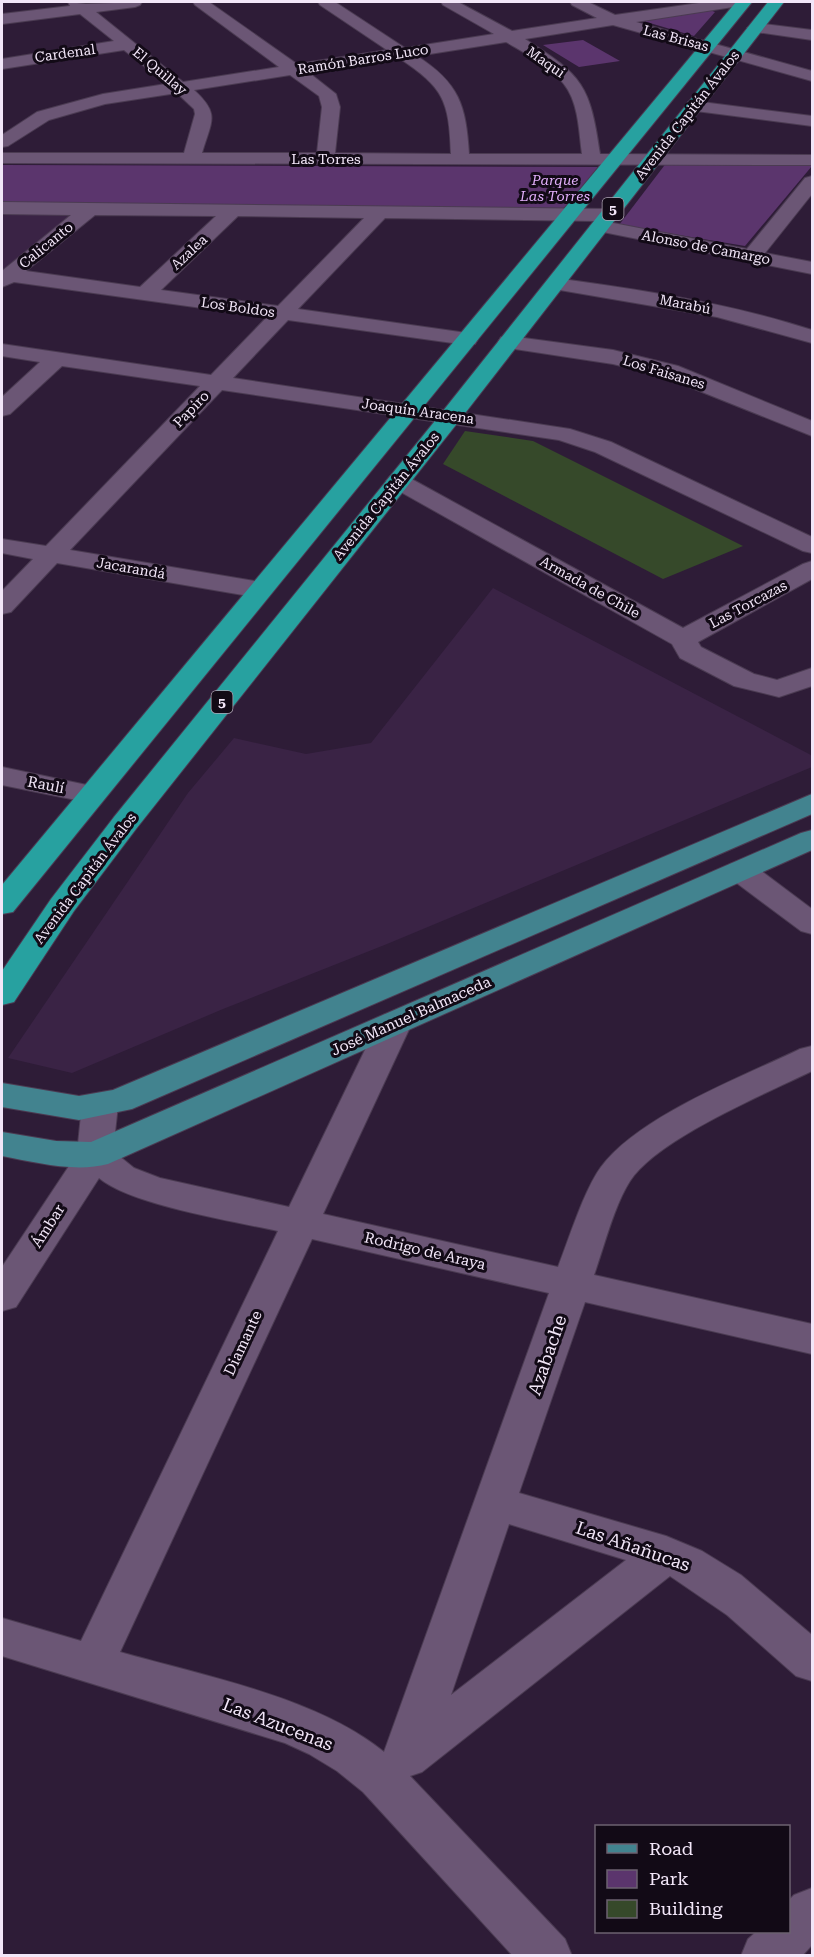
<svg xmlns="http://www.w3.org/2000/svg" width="814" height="1957" font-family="'Roboto Serif',serif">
	<rect width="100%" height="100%" fill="#2e1c37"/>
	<g fill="#3a2345">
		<path d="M2,214l78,1 -78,64z"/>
		<path d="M493,588l316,166 3,2v11l-425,177 -164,65 -151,64 -64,-15 180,-265 46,-55 72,16 65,-11z"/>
	</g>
	<g fill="#5b356d">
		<path d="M710,10l5,2 -21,24 -51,-15z"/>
		<path d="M583,40l37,21 -41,6 -36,-22z"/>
		<path d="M667,162l135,1 10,3 -67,80 -126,-21z"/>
		<path d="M2,165l596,2 -33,42 -563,-6z"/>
	</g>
	<path fill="#36492a" d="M465,431l68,10 210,105 -80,33 -220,-115z"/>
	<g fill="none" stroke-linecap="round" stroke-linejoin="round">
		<g stroke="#4b3b52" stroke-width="2">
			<g id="minor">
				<path d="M68,2l18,2 56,-2 -2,3 -5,2 -39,5 87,70 96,-15 -84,-62 -2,-3h16l88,62 90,-14 -67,-45 -2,-3h17l70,46 89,-14 -51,-29 -2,-3h17l54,29 85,-13 -25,-13 -2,-3h18l27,13 91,-13h34l-2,3 -5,2 -97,15 176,49v10l-199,-56 -88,14c58,37 65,46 75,115l212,1v10l-810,-2v-10h182l11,-39 -1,-5 -17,-16 -72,11 -56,16 -41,26 -6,1v-12l35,-23 66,-18 63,-10 -42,-34 -122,19v-10l112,-18 -34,-27 -78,10v-10l68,-8zM506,42c21,12 50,27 62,48 11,19 11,43 14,64h-113c-3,-49 -10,-71 -52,-98zM399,58c45,30 50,42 52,96l-116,-1 5,-46 -4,-13 -28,-22zM290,75l29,21 3,11 -5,46h-115c9,-32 19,-38 -8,-63z"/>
				<path d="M755,23l57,7v10l-63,-9 -2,-3z"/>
				<path d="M694,101l118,15v10l-124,-16 -3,-4 3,-4z"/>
				<path d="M812,176v18l-47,59 47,9v12l-219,-44 -3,-4 8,-5 -213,-3 -87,91 169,24 8,1 3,5 -3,5 -8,1 -179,-25 -55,58 337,51 41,13 201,95v16l-9,-2 -208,-99 -36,-12 -337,-50 -152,160 190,32 9,2 4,6 -4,6 -9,2 -203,-35 -46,49 -9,2v-23l31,-32 -31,-6v-14l44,7 154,-160 -138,-20 -52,48 -8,2v-19l38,-35 -38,-6v-12l209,31 56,-58 -253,-35 -12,5v-16l69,-56 -69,-1v-12l607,7 7,2 3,4 -3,4 -13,2 144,28 58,-71zM95,215l121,1 -76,71 -114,-16zM238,216l126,2 -86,88 -117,-16z"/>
				<path d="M555,278c87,12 174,25 257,52v13l-95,-26 -169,-29 -3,-4 3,-4z"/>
				<path d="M509,336l104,14 65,16 134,55v15l-150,-60 -49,-12 -112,-17 -3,-5 3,-5z"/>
				<path d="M398,474l8,2 277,152 120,-64 9,-3v18l-114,63 3,5 53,27 23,6 35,-12v18l-33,11 -45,-11 -54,-28 -8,-14 -282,-158 -4,-5 4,-5z"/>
				<path d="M2,767l99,21 5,6 -5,6 -10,3 -89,-18z"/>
				<path d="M741,862l11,2 60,45v25l-11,-3 -71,-53 -5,-7 5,-7z"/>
				<path d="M395,1012l12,3 5,8 -89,191 235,53c11,-28 26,-77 43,-100 38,-51 141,-90 199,-118l12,-3v25c-47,23 -155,68 -182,110 -16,25 -26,66 -36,94l218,49v30l-227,-52 -66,191 147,43 36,15 39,24 71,60v46l-16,-5 -69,-61 -57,-39 -248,196 -12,4 155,163 7,17h-59l-150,-164 -26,-21 -28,-17 -24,-11 -283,-87v-38l79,23 197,-410c-45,-10 -147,-26 -179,-53l-83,129 -14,4v-44l75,-113 5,-49 6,-8 12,-4 12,4 6,8 -5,46 21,17 26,10 129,29 89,-184 5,-8zM312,1239l237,54 -165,459c-68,-55 -180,-76 -264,-100zM509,1524l117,36 -175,135z"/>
				<path d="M812,1888v57l-10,11h-61l7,-17 8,-7h32v-31l6,-6z"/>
			</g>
		</g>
		<g stroke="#4b3b52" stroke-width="2">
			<g id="major">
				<path d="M812,794v20l-680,295 -53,11 -77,-13v-24l77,13 34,-6z"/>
				<path d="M812,830v20l-704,314c-33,9 -73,-2 -106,-8v-24l54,9 35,1 710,-309z"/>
			</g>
		</g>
		<g stroke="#4b3b52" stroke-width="2">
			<g id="highway">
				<path d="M736,2h16l-739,910 -11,2v-29z"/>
				<path d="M768,2h16l-325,419 -323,408 -62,82 -60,91 -12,3v-34l49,-72 63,-82 329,-406z"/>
			</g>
		</g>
		<use href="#minor" fill="#6b5675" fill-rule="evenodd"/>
		<use href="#major" fill="#42838f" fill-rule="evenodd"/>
		<use href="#highway" fill="#27a1a0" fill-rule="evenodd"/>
	</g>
	<g text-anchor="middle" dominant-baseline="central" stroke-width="6" stroke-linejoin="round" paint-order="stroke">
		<g font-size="14" fill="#f2e6f8" stroke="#120a16">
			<text transform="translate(676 38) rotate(15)">Las Brisas</text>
			<text transform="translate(65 53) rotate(-8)">Cardenal</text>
			<text transform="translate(363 59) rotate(-9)">Ramón Barros Luco</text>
			<text transform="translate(546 62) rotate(35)">Maqui</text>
			<text transform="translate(160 71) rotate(40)">El Quillay</text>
			<text transform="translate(687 115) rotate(-52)">Avenida Capitán Ávalos</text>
			<text x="326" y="159">Las Torres</text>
			<text transform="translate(46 245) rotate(-39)">Calicanto</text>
			<text transform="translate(706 247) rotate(11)">Alonso de Camargo</text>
			<text transform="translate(189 252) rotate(-43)">Azalea</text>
			<text transform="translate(685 304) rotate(11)">Marabú</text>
			<text transform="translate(238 307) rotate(8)">Los Boldos</text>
			<text transform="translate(664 372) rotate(17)">Los Faisanes</text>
			<text transform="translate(191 409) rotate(-46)">Papiro</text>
			<text transform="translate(418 411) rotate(8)">Joaquín Aracena</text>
			<text transform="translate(386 496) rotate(-51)">Avenida Capitán Ávalos</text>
			<text transform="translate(131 568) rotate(10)">Jacarandá</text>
			<text transform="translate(590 587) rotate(29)">Armada de Chile</text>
			<text transform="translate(748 604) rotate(-28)">Las Torcazas</text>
			<text transform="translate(85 878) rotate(-53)">Avenida Capitán Ávalos</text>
		</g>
		<g font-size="14" font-style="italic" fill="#e2affb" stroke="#120a16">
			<text x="555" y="180">Parque<tspan x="555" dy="16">Las Torres</tspan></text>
		</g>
		<g fill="#120a16" stroke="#afa4b4" stroke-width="1.5">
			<rect x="602.5" y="198" width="21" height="22" rx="4.5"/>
			<rect x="211.5" y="691" width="21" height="22" rx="4.5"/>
		</g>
		<g font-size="14" font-weight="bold" fill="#f2e6f8">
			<text x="613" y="209">5</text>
			<text x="222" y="702">5</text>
		</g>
		<g font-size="15" fill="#f2e6f8" stroke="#120a16">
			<text transform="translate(46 785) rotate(11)">Raulí</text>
			<text transform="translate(411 1016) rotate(-24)">José Manuel Balmaceda</text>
			<text transform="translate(48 1226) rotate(-57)">Ámbar</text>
			<text transform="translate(425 1251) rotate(13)">Rodrigo de Araya</text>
			<text transform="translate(243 1343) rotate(-65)">Diamante</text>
		</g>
		<g font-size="18" fill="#f2e6f8" stroke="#120a16">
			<text transform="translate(547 1355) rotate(-71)">Azabache</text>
			<text transform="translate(633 1546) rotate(19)">Las Añañucas</text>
			<text transform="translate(278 1724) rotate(21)">Las Azucenas</text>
		</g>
	</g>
	<rect width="814" height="1957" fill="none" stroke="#f2e6f8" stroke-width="6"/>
	<rect x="595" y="1825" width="195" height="108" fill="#120a16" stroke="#6c6270" stroke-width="1.5"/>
	<rect x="607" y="1844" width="30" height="9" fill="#42838f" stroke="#6c6270" stroke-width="1.5"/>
	<text x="649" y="1855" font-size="18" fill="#f2e6f8">Road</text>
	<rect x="607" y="1870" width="30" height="18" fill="#5b356d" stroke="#6c6270" stroke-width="1.5"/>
	<text x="649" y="1885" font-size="18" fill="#f2e6f8">Park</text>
	<rect x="607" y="1900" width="30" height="18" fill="#36492a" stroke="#6c6270" stroke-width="1.5"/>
	<text x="649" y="1915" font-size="18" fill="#f2e6f8">Building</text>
</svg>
